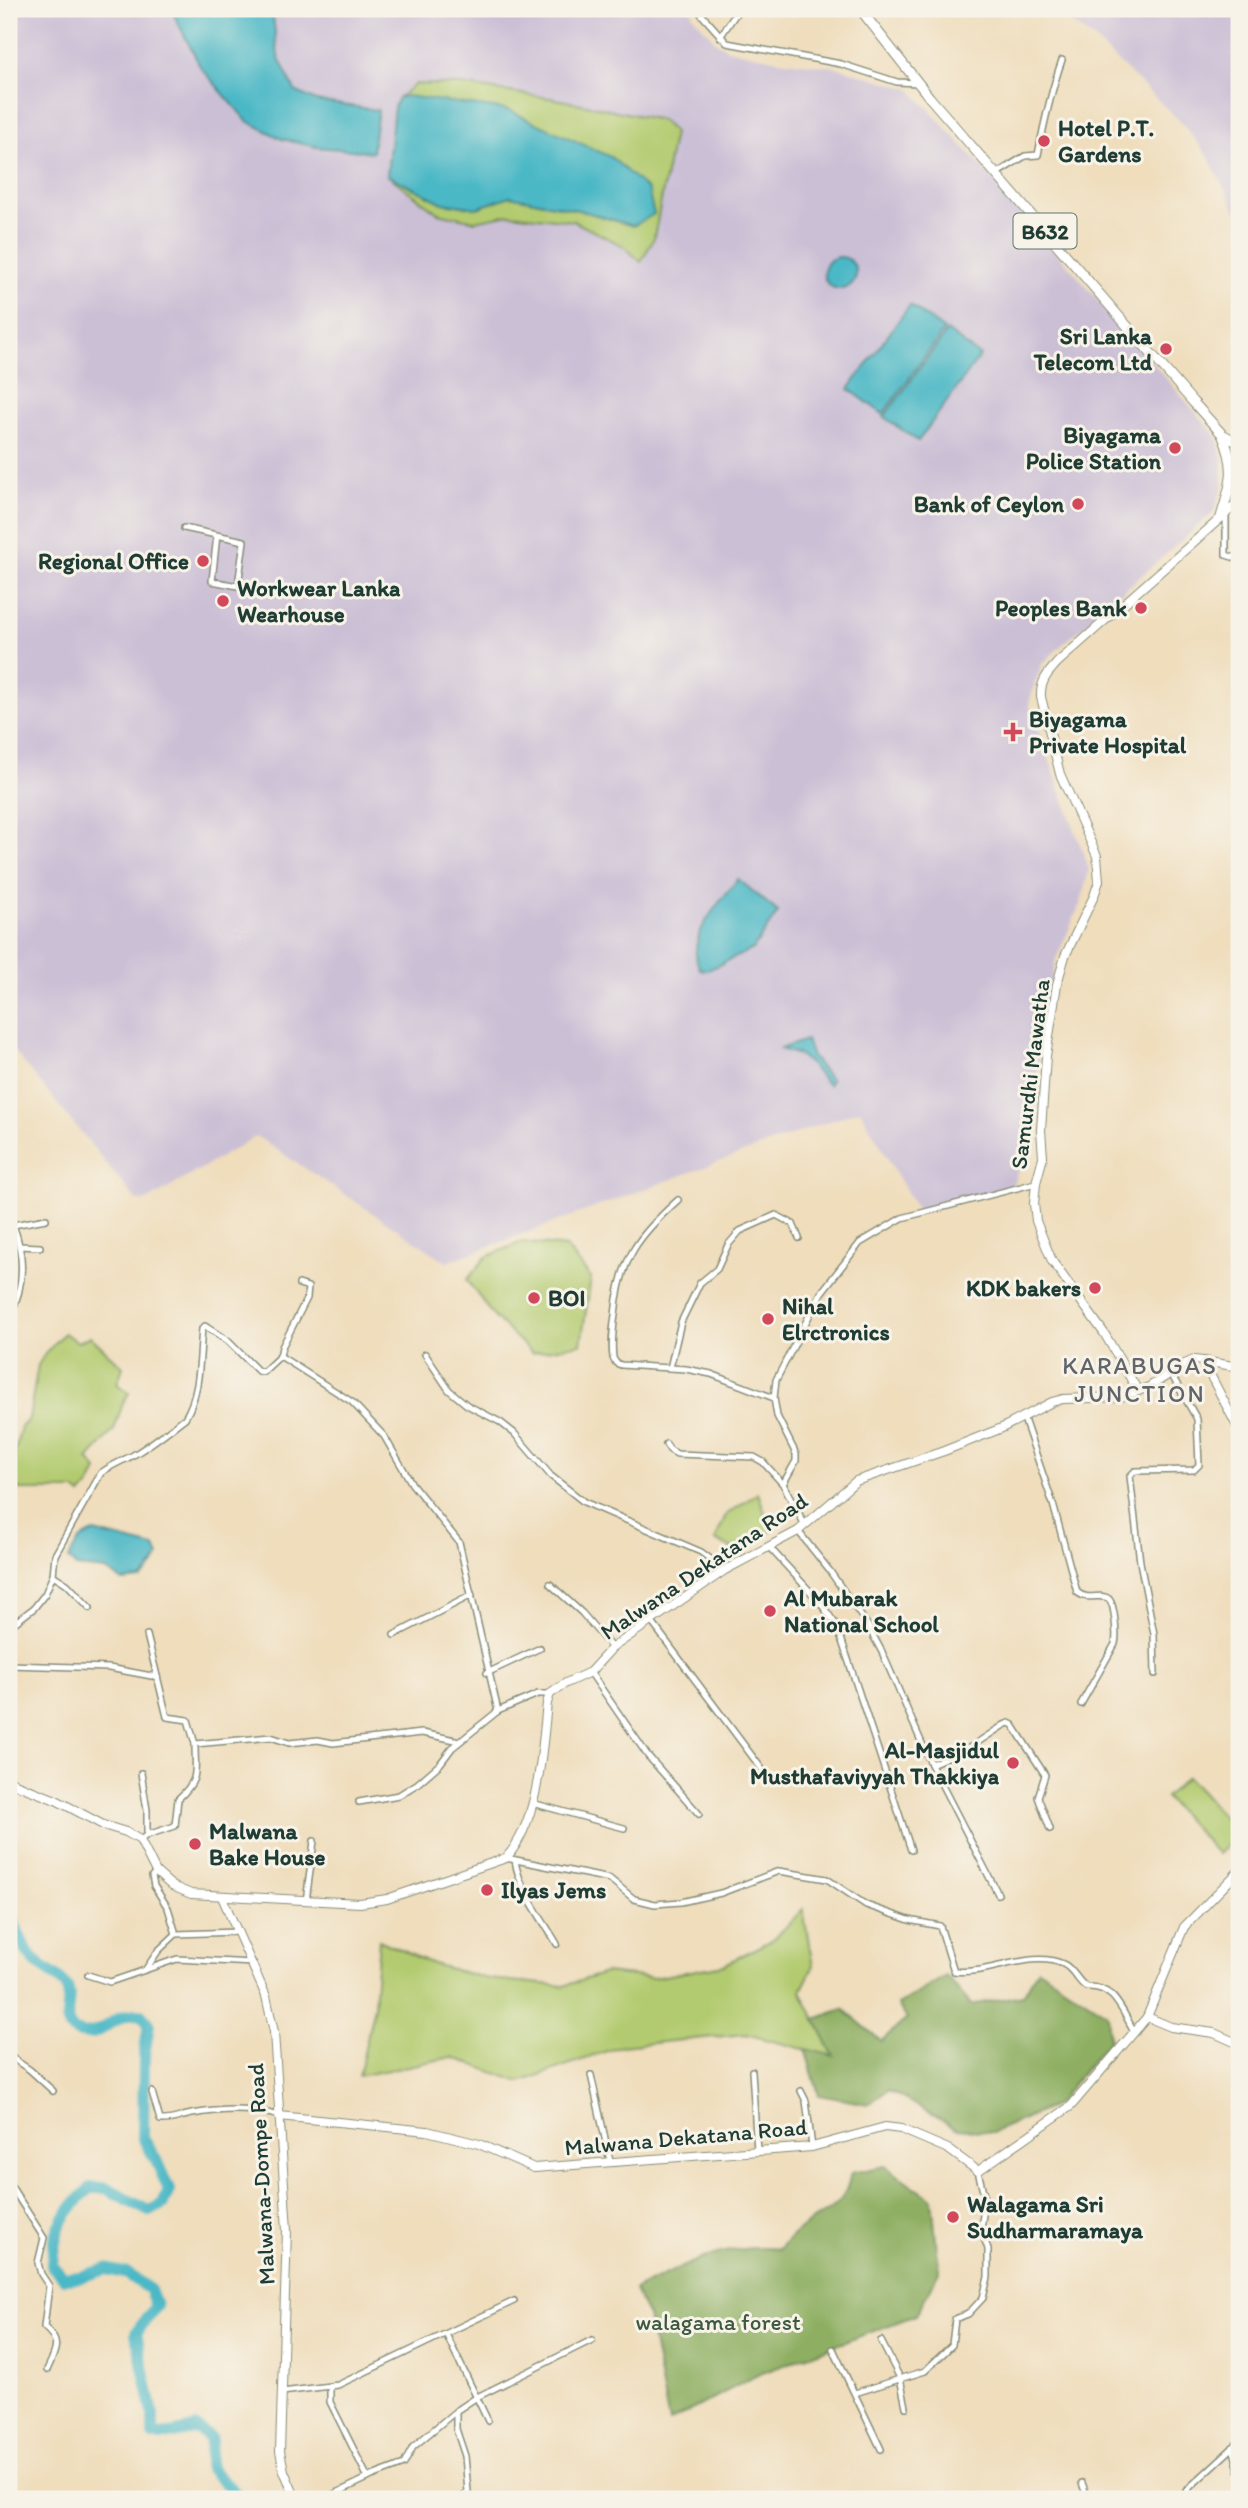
<svg xmlns="http://www.w3.org/2000/svg" width="1248" height="2508" font-family="Itim,sans-serif">
	<rect width="100%" height="100%" fill="#f7f3e8"/>
	<filter id="ink" filterUnits="userSpaceOnUse"><feTurbulence type="fractalNoise" baseFrequency=".0143" numOctaves="2"/><feDisplacementMap in="SourceGraphic" scale="14" xChannelSelector="R" yChannelSelector="G"/><feConvolveMatrix kernelMatrix="1 2 1 2 8 2 1 2 1" color-interpolation-filters="sRGB"/></filter>
	<filter id="wash" filterUnits="userSpaceOnUse"><feTurbulence type="fractalNoise" baseFrequency=".00686" numOctaves="4" result="noise"/><feDisplacementMap in="SourceGraphic" scale="28" xChannelSelector="R" yChannelSelector="G"/><feGaussianBlur stdDeviation="1.57" result="paint"/><feColorMatrix in="noise" values="0 0 0 0 0 0 0 0 0 0 0 0 0 0 0 0 0 1.4 0 .05"/><feComposite in="paint" operator="in"/></filter>
	<g filter="url(#wash)">
		<rect width="100%" height="100%" fill="#efddbc"/>
		<g fill="#cbbfd5">
			<path d="M9,9h682l2,7 23,26 11,7 51,11 58,7 74,22 84,91 223,257 6,25v24l-10,27 -149,130 -22,21 -9,25 -4,15 60,165 -8,33 -25,57 -16,88 -8,89 -20,51 -93,26 -59,-103 -413,152 -191,-126 -109,65h-10l-121,-148 -7,-4z"/>
			<path d="M1052,9h187v207l-31,-60 -24,-31 -89,-85z"/>
		</g>
		<g fill="#b3cb70" stroke="#698452" stroke-width="2">
			<path d="M416,84l45,1 95,14 105,21 13,12 -20,106 -13,24 -17,-16 -51,-25 -63,-7 -35,7 -37,-8 -51,-38 56,28 34,5 33,-12 73,15 50,15 -226,-130 -9,2z"/>
			<path d="M522,1242l44,5 25,31 -10,66 -49,9 -37,-35 -28,-38 19,-23z"/>
			<path d="M64,1333l14,9 12,-6 33,31 -6,17 12,9 -6,10 -9,27 -26,29 9,11 -7,15 -9,10 -6,-5h-54l-10,-4 -2,-6v-13l6,-16 6,-24 8,-8 9,-54 7,-11z"/>
			<path d="M758,1493l14,38 -40,18 -17,-9 11,-25z"/>
			<path d="M1187,1777l52,57 -21,20 -53,-57z"/>
			<path d="M803,1909l10,58 -12,24 33,66 -88,-23 -125,12 -101,36 -68,-25 -93,19 15,-70 5,-66 54,24 55,15 76,7 41,-13 48,5 71,-13 51,-27z"/>
		</g>
		<g fill="#8eaf62" stroke="#56764b" stroke-width="2">
			<path d="M1038,1969l69,45 2,26 -53,65 -62,27 -36,-3 -70,-39 -20,14 -49,-9 -14,-46 29,7 -19,-37 28,-10 38,32 26,-22 -9,-14 48,-29 25,29 52,-10z"/>
			<path d="M885,2166l47,33 7,72 -23,44 -159,60 -88,47 -21,-106 -14,-26c48,-24 89,-47 145,-41 8,-8 16,-17 25,-23 27,-19 40,-17 47,-53z"/>
		</g>
		<g fill="#4bb8c6" stroke="#357a7d" stroke-width="2">
			<path d="M171,9h101l6,47 17,35 21,10 62,9 -6,42 -55,-5 -35,-8 -35,-18 -46,-53z"/>
			<path d="M407,96l101,14 103,47 37,33 6,24 -21,12 -50,-15 -73,-15 -33,12 -34,-5 -56,-28 7,-68 4,-9z"/>
			<circle cx="840" cy="273" r="16"/>
			<path d="M910,305l34,25 -61,84 -34,-25z"/>
			<path d="M947,331l33,25 -62,85 -34,-24z"/>
			<path d="M738,879l40,33 -25,37 -45,21 -8,-1c-16,-32 19,-65 38,-90z"/>
			<path d="M806,1040l6,17 19,23 -3,5 -19,-22 -10,-8 -19,-6z"/>
			<path d="M94,1532l61,15 4,9 -5,9 -13,14 -18,2 -17,-11 -30,-3 -7,-8c7,-16 9,-20 25,-27z"/>
		</g>
		<g fill="none" stroke-linecap="round" stroke-linejoin="round">
			<path stroke="#4bb8c6" stroke-width="12" d="M9,1906c3,13 15,45 25,54 8,8 28,19 33,27 7,14 -11,41 14,46 17,4 28,-12 44,-17 4,-2 11,-2 16,-2l8,10 -5,32 -1,82 13,22 13,30 -6,14 -14,7 -43,-23h-16c-27,28 -36,37 -38,78l12,12 16,-1 26,-8 22,5 22,16 6,16 -20,27 17,81v20l8,2 36,-8 14,11 -2,29 33,31"/>
		</g>
	</g>
	<g filter="url(#ink)">
		<g fill="none" stroke-linecap="round" stroke-linejoin="round">
			<g stroke="#878d78" stroke-width="8">
				<g id="street">
					<path d="M698,9l4,6 25,28 114,21 56,18 22,1"/>
					<path d="M720,37l19,-28"/>
					<path d="M996,174l29,-18 13,-1c6,-32 13,-64 24,-95"/>
					<path d="M1226,513v42l13,4"/>
					<path d="M184,528l60,13 -6,45 -26,-5 5,-46"/>
					<path d="M678,1200c-40,36 -58,59 -63,115 -2,14 -4,28 -2,43l3,5 5,2 65,4 25,5 63,24"/>
					<path d="M9,1207v-16"/>
					<path d="M9,1210l4,15 33,-6"/>
					<path d="M9,1225h4c12,31 12,62 -4,92"/>
					<path d="M19,1246l21,1"/>
					<path d="M425,1354l24,36 18,15 33,17 14,11 37,43 33,26 117,50 24,18"/>
					<path d="M280,1356l72,46 32,34 28,48 47,58 39,169"/>
					<path d="M670,1368l11,-46 19,-39 17,-14 11,-24 12,-14 36,-16 17,9 6,14"/>
					<path d="M1023,1416l30,88 24,88c11,10 24,0 32,7 6,6 8,37 6,45l-34,60"/>
					<path d="M666,1444l4,6 7,4 77,3 9,5 20,22"/>
					<path d="M805,1525l-22,-41 13,-23v-7l-19,-38 -3,-18 2,-18 45,-87 39,-50 42,-25 134,-35"/>
					<path d="M798,1531l31,39 39,56 14,26 49,112 67,130"/>
					<path d="M769,1547l50,54 18,25 74,224"/>
					<path d="M53,1575l14,9 23,24"/>
					<path d="M550,1584l32,29 30,35"/>
					<path d="M651,1621l113,151"/>
					<path d="M9,1627l25,-19 11,-14 8,-19 2,-20 46,-82c10,-8 22,-12 34,-19 17,-10 34,-24 50,-36 16,-25 14,-60 17,-89l3,-3 23,15 30,30 5,1 17,-16 2,-9 25,-49 1,-11 -9,-3"/>
					<path d="M147,1635l20,82 21,3 7,24"/>
					<path d="M394,1635l78,-40"/>
					<path d="M9,1665l100,3 48,9"/>
					<path d="M590,1672l58,84 51,58"/>
					<path d="M487,1673l53,-25"/>
					<path d="M1155,1674l-1,-40 -14,-72 -10,-86 5,-5 59,-1 5,-5 -2,-46 -26,-45"/>
					<path d="M931,1764l38,-16 35,-23 5,-2 4,2 32,50 -7,22 12,32"/>
					<path d="M141,1773l6,37v25"/>
					<path d="M359,1802l40,-7 18,-11 23,-20 12,-16 46,-37 40,-17h12"/>
					<path d="M532,1803l92,25"/>
					<path d="M140,1840l7,-5 28,-9 3,-27c22,-20 17,-26 17,-55l76,-7 18,6 29,-3 15,3 89,-10 38,8"/>
					<path d="M506,1858l104,21 24,20 21,5 26,-2 40,-9 58,-22 48,8 39,26 43,15 31,6 14,45c33,5 77,-22 109,-7 10,4 14,17 23,23 28,-2 35,22 48,44"/>
					<path d="M515,1860c4,30 27,58 42,84"/>
					<path d="M156,1872l-4,4 2,10 14,22 8,26"/>
					<path d="M306,1901l8,-60"/>
					<path d="M146,1969l12,-18 18,-17 62,-2"/>
					<path d="M88,1975l22,7 67,-23 76,4"/>
					<path d="M9,2056l21,14 23,21"/>
					<path d="M752,2071l5,80"/>
					<path d="M591,2075l19,86"/>
					<path d="M801,2091l5,10 6,46"/>
					<path d="M152,2092l8,28c12,1 21,-4 32,-6 29,-5 59,-7 87,2"/>
					<path d="M9,2183l35,55 -6,25 3,11 8,12 -5,41c18,15 12,23 3,43"/>
					<path d="M446,2334l42,87"/>
					<path d="M881,2341l19,37 6,29"/>
					<path d="M833,2349l48,100"/>
					<path d="M330,2387v15l38,76"/>
					<path d="M282,2392l56,-7 176,-84"/>
					<path d="M855,2393l70,-22 27,-26 3,-26 13,-5 15,-16 5,-21v-28l-7,-20 4,-29 -7,-29"/>
					<path d="M1233,2447l6,23"/>
					<path d="M1082,2483l6,16"/>
					<path d="M324,2499l48,-23 32,-12 9,-17 43,-36"/>
					<path d="M461,2499l7,-7 -3,-36 -9,-27v-18l21,-14 115,-57"/>
					<path d="M1129,2499l2,-3 5,3"/>
					<path d="M1181,2499l9,-12 49,-45"/>
				</g>
			</g>
			<g stroke="#878d78" stroke-width="10">
				<g id="secondary">
					<path d="M1203,1361l36,6"/>
					<path d="M1138,1391l-34,-58 -52,-72 -16,-40 -2,-17 2,-21 7,-26 -2,-27 5,-74 11,-72 8,-28 29,-60 5,-15 -2,-25 -37,-82 -19,-77c-1,-16 7,-24 17,-35l181,-160"/>
					<path d="M9,1779l6,5 41,16 47,25 23,7 14,8 16,32 16,14 19,8 169,9 27,-4 119,-41c33,-36 36,-108 41,-155l3,-9 16,-11 24,-11 22,-24 113,-78 73,-39 58,-50 88,-30 58,-23 50,-26 11,-3 58,-2 28,-10 36,-23 9,-4 9,1 36,69"/>
					<path d="M222,1897l44,99 8,36 13,198 -7,221 4,20 12,28"/>
					<path d="M1147,2017l24,10 43,6 25,11"/>
					<path d="M279,2116l148,15 52,13 55,24 278,-21 73,-20 16,2 47,20 30,22 93,-65 76,-89 37,-90 55,-56"/>
				</g>
			</g>
			<g stroke="#878d78" stroke-width="11">
				<g id="primary">
					<path d="M860,9l70,89 263,304 29,32 17,9"/>
					<path d="M1221,517c11,-36 16,-48 1,-83"/>
				</g>
			</g>
			<use href="#street" stroke="#fff" stroke-width="5"/>
			<use href="#secondary" stroke="#fff" stroke-width="8"/>
			<use href="#primary" stroke="#fff" stroke-width="9"/>
		</g>
	</g>
	<g fill="#d1495b" stroke="#f7f3e8" stroke-width="2.5">
		<circle cx="1044" cy="141" r="7"/>
		<circle cx="1166" cy="349" r="7"/>
		<circle cx="1175" cy="448" r="7"/>
		<circle cx="1078" cy="504" r="7"/>
		<circle cx="203" cy="561" r="7"/>
		<circle cx="223" cy="601" r="7"/>
		<circle cx="1141" cy="608" r="7"/>
		<path d="M1009.5 721.5h7v7h7v7h-7v7h-7v-7h-7v-7h7z"/>
		<circle cx="1095" cy="1288" r="7"/>
		<circle cx="534" cy="1298" r="7"/>
		<circle cx="768" cy="1319" r="7"/>
		<circle cx="770" cy="1611" r="7"/>
		<circle cx="1013" cy="1763" r="7"/>
		<circle cx="195" cy="1844" r="7"/>
		<circle cx="487" cy="1890" r="7"/>
		<circle cx="953" cy="2217" r="7"/>
	</g>
	<g text-anchor="middle" dominant-baseline="central" stroke-width="6" stroke-linejoin="round" paint-order="stroke">
		<rect fill="#f7f3e8" stroke="#60746a" stroke-width="2" x="1013.5" y="213.5" width="63" height="35" rx="5"/>
		<g font-size="21" font-weight="bold" fill="#1f3d34">
			<text x="1045" y="231">B632</text>
		</g>
		<g font-size="23" font-weight="bold" fill="#1f3d34" stroke="#f7f3e8" text-anchor="start">
			<text x="1058" y="128">Hotel P.T.<tspan x="1058" dy="26">Gardens</tspan></text>
			<text x="1152" y="336" text-anchor="end">Sri Lanka<tspan x="1152" dy="26">Telecom Ltd</tspan></text>
			<text x="1161" y="435" text-anchor="end">Biyagama<tspan x="1161" dy="26">Police Station</tspan></text>
			<text x="1064" y="504" text-anchor="end">Bank of Ceylon</text>
			<text x="189" y="561" text-anchor="end">Regional Office</text>
			<text x="237" y="588">Workwear Lanka<tspan x="237" dy="26">Wearhouse</tspan></text>
			<text x="1127" y="608" text-anchor="end">Peoples Bank</text>
			<text x="1029" y="719">Biyagama<tspan x="1029" dy="26">Private Hospital</tspan></text>
			<text x="1081" y="1288" text-anchor="end">KDK bakers</text>
			<text x="548" y="1298">BOI</text>
			<text x="782" y="1306">Nihal<tspan x="782" dy="26">Elrctronics</tspan></text>
			<text x="784" y="1598">Al Mubarak<tspan x="784" dy="26">National School</tspan></text>
			<text x="999" y="1750" text-anchor="end">Al-Masjidul<tspan x="999" dy="26">Musthafaviyyah Thakkiya</tspan></text>
			<text x="209" y="1831">Malwana<tspan x="209" dy="26">Bake House</tspan></text>
			<text x="501" y="1890">Ilyas Jems</text>
			<text x="967" y="2204">Walagama Sri<tspan x="967" dy="26">Sudharmaramaya</tspan></text>
		</g>
		<g font-size="23" fill="#1f3d34" stroke="#f7f3e8">
			<text transform="translate(1030 1074) rotate(-83)">Samurdhi Mawatha</text>
			<text transform="translate(704 1566) rotate(-34)">Malwana Dekatana Road</text>
			<text transform="translate(686 2137) rotate(-5)">Malwana Dekatana Road</text>
			<text transform="translate(261 2174) rotate(-93)">Malwana-Dompe Road</text>
		</g>
		<g font-size="23" fill="#3d5940" stroke="#f7f3e8">
			<text x="718" y="2322">walagama forest</text>
		</g>
		<g font-size="24" letter-spacing="2" fill="#61656a" stroke="#f7f3e8">
			<text x="1140" y="1365">KARABUGAS<tspan x="1140" dy="28">JUNCTION</tspan></text>
		</g>
	</g>
	<rect width="1248" height="2508" fill="none" stroke="#f7f3e8" stroke-width="35"/>
</svg>
